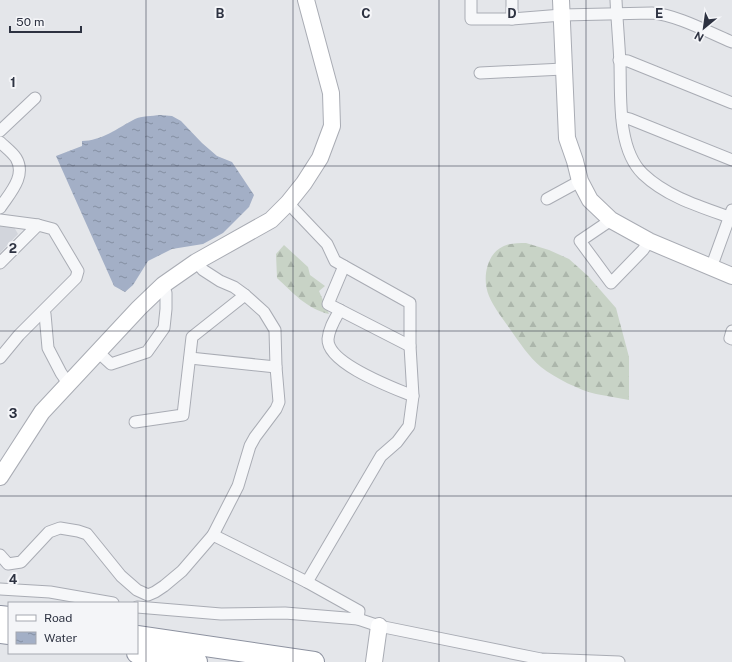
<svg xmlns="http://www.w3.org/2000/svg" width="732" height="662" font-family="'Public Sans',sans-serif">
	<defs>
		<pattern id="forest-firs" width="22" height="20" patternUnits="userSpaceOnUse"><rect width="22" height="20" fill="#c8d3c6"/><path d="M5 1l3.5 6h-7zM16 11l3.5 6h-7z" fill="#acb6ab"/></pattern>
		<pattern id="water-ripples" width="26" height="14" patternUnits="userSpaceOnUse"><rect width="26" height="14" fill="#a3afc6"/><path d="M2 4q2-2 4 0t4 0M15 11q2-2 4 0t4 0" fill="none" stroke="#858fa2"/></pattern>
	</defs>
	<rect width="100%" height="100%" fill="#e4e6ea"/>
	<path fill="#d2d5dc" d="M0,226l14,1 4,7 -18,19z"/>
	<g fill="url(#forest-firs)">
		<path d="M526,243l23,7 20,9 19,17 28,32 13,49v43c-11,-2 -22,-4 -33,-6 -17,-4 -41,-16 -55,-27 -12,-10 -22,-25 -31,-38 -7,-10 -16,-21 -21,-33 -7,-16 -3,-41 13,-49 7,-4 16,-4 24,-4z"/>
		<path d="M284,245l24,22 2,8 15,11 -6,5 10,23c-22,-5 -37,-22 -52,-36l-1,-24z"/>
	</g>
	<path fill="url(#water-ripples)" d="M160,115l12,1 9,5 21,22 15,13 15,6 22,33 -5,12 -26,26 -20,11 -31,5 -24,12 -15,24 -8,7 -11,-6 -58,-130 26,-10v-5c19,0 36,-13 53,-22 6,-3 17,-3 25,-4z"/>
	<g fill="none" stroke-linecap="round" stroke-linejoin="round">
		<g stroke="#a9acb4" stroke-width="13">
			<g id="street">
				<path d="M471,0v19h41l50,-4 90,-2c25,2 56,19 80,29"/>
				<path d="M512,0v19"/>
				<path d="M616,0c1,21 3,42 4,64 1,33 -3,85 23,110 24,23 58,33 89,44"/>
				<path d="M619,60l9,1 104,42"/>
				<path d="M480,73l83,-4"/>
				<path d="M622,117l8,2 102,41"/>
				<path d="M0,131l35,-33"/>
				<path d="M0,142c5,5 12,10 16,16 11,18 -7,36 -16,50"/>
				<path d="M547,199l33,-18"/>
				<path d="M288,203l39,41 8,17 75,42v43l3,50 -4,30 -12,16 -16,14 -74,126"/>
				<path d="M0,220l38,5"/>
				<path d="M611,220l-31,21 31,42 32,-33 6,-9"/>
				<path d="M0,263l38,-38 15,4 25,42 -2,7 -57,57 -19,23"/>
				<path d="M344,266l-16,38 82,42"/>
				<path d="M711,268l21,-58"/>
				<path d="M340,310c-5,9 -11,18 -12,29 -1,25 66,49 85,57"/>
				<path d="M43,312l2,2 3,34 13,25 7,10"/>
				<path d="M732,331l-2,7 2,1"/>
				<path d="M98,352l13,12 36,-12 17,-24 2,-19v-16l-3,-8"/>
				<path d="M190,358l86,9"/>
				<path d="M135,422l48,-7 9,-78 53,-42"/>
				<path d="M213,535l94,47 52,29 -1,8"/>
				<path d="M0,555l8,9 13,-2 28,-30 11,-4 18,3 9,3 34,42 16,14 11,5 7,-3 9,-6 18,-15 31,-36 25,-49 12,-40 5,-9 21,-28 3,-7 -3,-35 -1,-37 -11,-18 -19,-17 -11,-8 -14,-6 -17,-11 -7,-8"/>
				<path d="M0,589l50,3 63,11"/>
				<path d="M137,607l84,7 64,-1 73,6 21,7 162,33 78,3"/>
			</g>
		</g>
		<g stroke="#a9acb4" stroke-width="18">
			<g id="secondary">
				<path d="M561,0l6,138 8,23 5,20 10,19 21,20 38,21 83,35"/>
				<path d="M0,477l42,-65 97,-104 24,-23 33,-23 75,-42 17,-17 16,-20 16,-25 12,-32 -1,-33 -25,-93"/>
				<path d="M374,662l5,-36"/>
			</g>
		</g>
		<g stroke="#8d92a0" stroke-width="22">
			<g id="highway">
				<path d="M0,616l9,1"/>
				<path d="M0,633l9,1"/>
				<path d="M137,636l177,26"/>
				<path d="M137,653l60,9"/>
			</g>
		</g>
		<use href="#street" stroke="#f6f7f9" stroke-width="11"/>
		<use href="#secondary" stroke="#fff" stroke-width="16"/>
		<use href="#highway" stroke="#fff" stroke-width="20"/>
	</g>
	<path fill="none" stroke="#2d3241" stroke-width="1" stroke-opacity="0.55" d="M146,0v662M293,0v662M439,0v662M586,0v662M0,166h732M0,331h732M0,496h732"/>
	<g font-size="13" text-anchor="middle" font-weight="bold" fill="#2d3241" stroke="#f4f5f8" stroke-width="4" stroke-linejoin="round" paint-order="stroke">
		<text x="220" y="18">B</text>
		<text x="366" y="18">C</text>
		<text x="512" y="18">D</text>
		<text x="659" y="18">E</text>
		<text x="13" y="87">1</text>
		<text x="13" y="253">2</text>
		<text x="13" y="418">3</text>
		<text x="13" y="584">4</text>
	</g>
	<rect x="8" y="602" width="130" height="52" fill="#f4f5f8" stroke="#a4a7af"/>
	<rect x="16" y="615" width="20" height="6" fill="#ffffff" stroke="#a4a7af"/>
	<text x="44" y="622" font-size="12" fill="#2d3241">Road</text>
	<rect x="16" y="632" width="20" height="12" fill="url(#water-ripples)" stroke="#a4a7af"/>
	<text x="44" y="642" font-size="12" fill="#2d3241">Water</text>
	<g transform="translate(704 28) rotate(209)" stroke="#f4f5f8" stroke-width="3" paint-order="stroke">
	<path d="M0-3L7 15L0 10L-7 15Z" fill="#2d3241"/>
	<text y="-6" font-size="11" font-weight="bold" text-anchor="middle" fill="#2d3241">N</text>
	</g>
	<path d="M10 26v6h71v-6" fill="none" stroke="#2d3241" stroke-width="2"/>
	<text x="16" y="26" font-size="12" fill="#2d3241" stroke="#f4f5f8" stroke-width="3" paint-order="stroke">50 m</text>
</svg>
